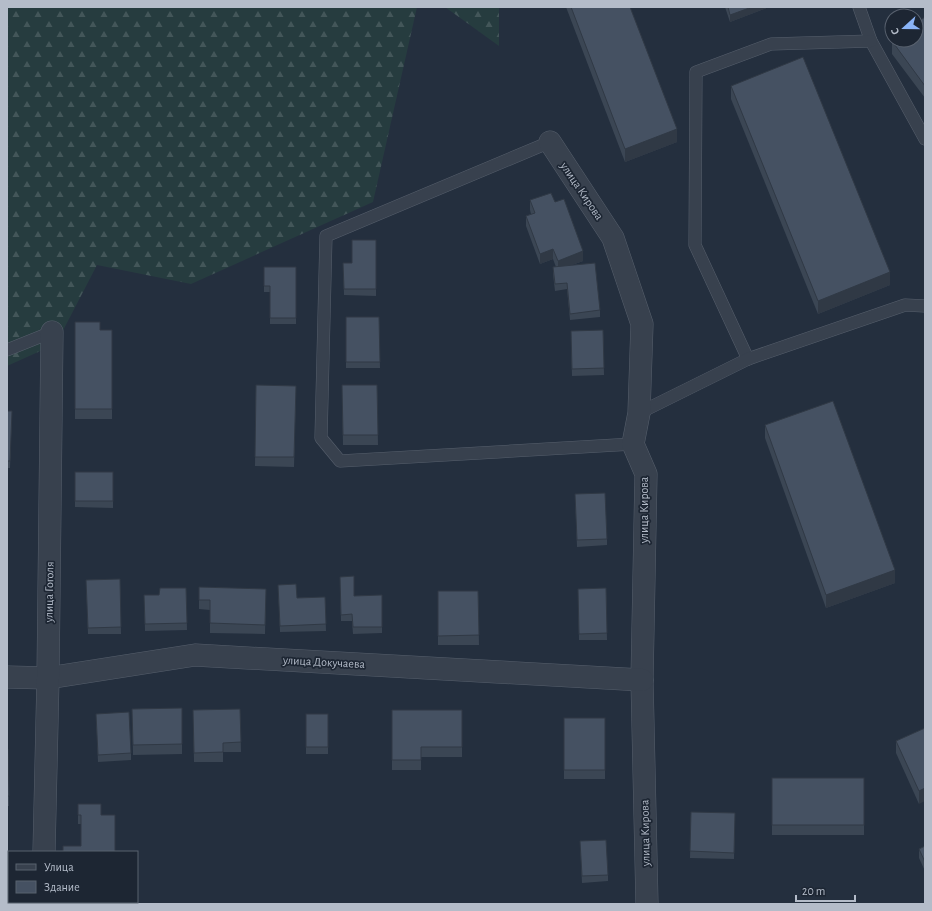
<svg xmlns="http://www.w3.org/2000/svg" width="932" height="911" font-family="'Alegreya Sans',sans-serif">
	<defs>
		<pattern id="forest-firs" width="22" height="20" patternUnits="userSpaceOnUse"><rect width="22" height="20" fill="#263c3f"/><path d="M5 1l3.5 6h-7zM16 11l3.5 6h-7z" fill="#435659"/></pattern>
	</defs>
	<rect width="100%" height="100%" fill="#242f3e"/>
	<g fill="url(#forest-firs)">
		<path d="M7,7h410l-44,195 -182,82 -94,-19 -41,79 -49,22z"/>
		<path d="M445,7h54v39z"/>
	</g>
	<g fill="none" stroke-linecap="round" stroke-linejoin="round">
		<g stroke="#565f6c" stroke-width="13">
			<g id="lane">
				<path d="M859,7l12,34 54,98"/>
				<path d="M550,142l-224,94 -5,202 19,23 293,-17"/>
				<path d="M7,350l45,-18"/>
				<path d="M748,359l-53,-114 1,-173 75,-28 100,-3"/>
				<path d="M639,413l109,-54 157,-54 20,1"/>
			</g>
		</g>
		<g stroke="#565f6c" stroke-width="23">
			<g id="street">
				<path d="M550,142l63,96 29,86 -3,89 -6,31 13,30 -4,206 5,224"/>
				<path d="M7,677l41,1 147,-23 447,25"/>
				<path d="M44,852l4,-174 4,-346"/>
				<path d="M43,904v-2"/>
			</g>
		</g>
		<use href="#lane" stroke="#38414e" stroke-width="12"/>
		<use href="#street" stroke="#38414e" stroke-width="22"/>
	</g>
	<g fill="#3b4654">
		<path d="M566,7h64l47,135 -52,20z"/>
		<path d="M725,7h44l-39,15z"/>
		<path d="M925,17v81l-33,-44v-13z"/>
		<path d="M731,86l159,199 -72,29 -87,-215z"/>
		<path d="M530,200l25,2 28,59 -11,4 28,45v7l-30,3 -3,-31 -12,2 -2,-17v-7h3l-3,-8 -13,5 -14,-38v-10l5,-2 -1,-4z"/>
		<path d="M343,263h9l24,26v7l-32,-1z"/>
		<path d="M264,267h32v57h-26v-32h-6z"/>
		<path d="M346,317h33l1,51h-34z"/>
		<path d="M75,322l25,8h12v89h-37z"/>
		<path d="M603,330l1,45 -32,1 -1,-38z"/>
		<path d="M256,385l40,1 -2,81 -39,-1z"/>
		<path d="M342,385h35l1,60h-35z"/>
		<path d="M7,411h5l-2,57h-3z"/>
		<path d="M765,425l130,158 -69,25 -61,-170z"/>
		<path d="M75,472h38v36l-38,-1z"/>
		<path d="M575,494l32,45v6l-30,2z"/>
		<path d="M340,577l14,19 28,-1v38l-29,1 -1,-13h-11z"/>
		<path d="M120,579l1,55h-33l-2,-54z"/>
		<path d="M278,585l19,13 28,-1 1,34 -46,1z"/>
		<path d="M199,587l67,2 -1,45 -55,-1v-23l-11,-1z"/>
		<path d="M186,588l1,42 -42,1 -1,-36h15z"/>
		<path d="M606,588l1,52h-28l-1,-51z"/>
		<path d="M438,591h40l1,54h-41z"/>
		<path d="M182,708v46l-49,1 -1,-46z"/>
		<path d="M240,709l1,43h-18v10h-29l-1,-52z"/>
		<path d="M392,710h70v47h-41v13h-29z"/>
		<path d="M96,714l35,39v7l-33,2z"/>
		<rect x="306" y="714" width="22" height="40"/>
		<rect x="564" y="718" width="41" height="61"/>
		<path d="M925,728l-6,76 -23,-51v-12z"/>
		<path d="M7,749h1l1,57h-2z"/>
		<rect x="772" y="778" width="92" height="57"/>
		<path d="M78,804l23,11 -20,31v-22h-3z"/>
		<path d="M691,812l44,1 -1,46 -44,-1z"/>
		<path d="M580,841l28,34v6l-26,2z"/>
		<path d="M925,846v25l-6,-13v-9z"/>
	</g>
	<g fill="#303945">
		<path d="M752,7h17l-39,15v-7z"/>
		<path d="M677,129v13l-52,20v-13z"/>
		<path d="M553,249v10l-13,5v-10z"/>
		<path d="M583,251v10l-25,9v-9z"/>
		<path d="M890,272v13l-72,29v-13z"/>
		<path d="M895,570v13l-69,25v-13z"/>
		<path d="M925,788v13l-6,3v-13z"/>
	</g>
	<g fill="#455162" stroke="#303945">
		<path d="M571,7h59l47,122 -52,20z"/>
		<path d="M728,7h24l-22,8z"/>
		<path d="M925,17v69l-33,-45 1,-1h23v-17z"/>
		<path d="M803,57l87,215 -72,29 -87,-215z"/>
		<path d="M551,193l4,9 9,-3 19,52 -25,10 -5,-12 -13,5 -14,-38 9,-3 -5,-13z"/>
		<path d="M352,240h24v49h-32l-1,-26h9z"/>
		<path d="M595,263l5,47 -30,4 -3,-31 -12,1 -2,-17z"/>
		<path d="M264,267h32v51h-26v-32h-6z"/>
		<path d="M346,317h33l1,45h-34z"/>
		<path d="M75,322h25v8h12v79h-37z"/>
		<path d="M603,330l1,38 -32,1 -1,-38z"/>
		<path d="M256,385l40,1 -2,71h-39z"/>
		<path d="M342,385h35l1,50h-35z"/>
		<path d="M833,401l62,169 -69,25 -61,-170z"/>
		<path d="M7,411h5l-2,50h-3z"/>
		<rect x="75" y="472" width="38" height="29"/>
		<path d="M605,493l2,46 -30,1 -2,-46z"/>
		<path d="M354,576v20l28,-1v32h-29l-1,-13 -11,1 -1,-38z"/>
		<path d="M120,579l1,48 -33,1 -2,-48z"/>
		<path d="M296,584l1,14 28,-1 1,27 -46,2 -2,-41z"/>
		<path d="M199,587l67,2 -1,36 -55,-2v-23h-11z"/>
		<path d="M160,588h26l1,35 -42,1 -1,-29h15z"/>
		<path d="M606,588l1,45 -28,1 -1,-45z"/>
		<path d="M438,591h40l1,44 -41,1z"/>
		<path d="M182,708v36l-49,1 -1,-36z"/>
		<path d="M240,709l1,33 -18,1v9l-29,1 -1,-43z"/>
		<path d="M392,710h70v37h-41v13h-29z"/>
		<path d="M129,712l2,41 -33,2 -2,-41z"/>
		<rect x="306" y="714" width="22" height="33"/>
		<rect x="564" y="718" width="41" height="52"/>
		<path d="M925,728v60l-6,3 -23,-50z"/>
		<path d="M7,749h1l1,47h-2z"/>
		<rect x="772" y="778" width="92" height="47"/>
		<path d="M78,804h23v11h14v37h-52v-6h18v-31h-3z"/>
		<path d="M691,812l44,1 -1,40 -44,-2z"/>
		<path d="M606,840l2,35 -26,1 -2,-35z"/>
		<path d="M925,846v16l-6,-13z"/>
	</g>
	<g text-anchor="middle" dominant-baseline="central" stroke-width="3.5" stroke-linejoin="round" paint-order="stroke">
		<g font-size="12" fill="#b4bcc9" stroke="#1d2633">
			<text transform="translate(582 191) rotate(56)">улица Кирова</text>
			<text transform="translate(644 510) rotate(-90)">улица Кирова</text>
			<text transform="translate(49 592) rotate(-89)">улица Гоголя</text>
			<text transform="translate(324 662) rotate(3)">улица Докучаева</text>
			<text transform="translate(645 833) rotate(-91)">улица Кирова</text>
		</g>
	</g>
	<rect width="932" height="911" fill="none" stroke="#b4bcc9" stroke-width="16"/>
	<rect x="8" y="851" width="130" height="52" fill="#1d2633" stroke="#59626f"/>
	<rect x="16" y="864" width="20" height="6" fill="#38414e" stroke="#59626f"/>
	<text x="44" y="871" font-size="12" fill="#b4bcc9">Улица</text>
	<rect x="16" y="881" width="20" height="12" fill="#455162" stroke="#59626f"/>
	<text x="44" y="891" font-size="12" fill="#b4bcc9">Здание</text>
	<g transform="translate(904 28) rotate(249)"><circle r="19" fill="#1d2633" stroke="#59626f"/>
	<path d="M0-3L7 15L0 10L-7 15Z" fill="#8ab4f8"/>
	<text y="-6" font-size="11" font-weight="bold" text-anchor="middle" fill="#b4bcc9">С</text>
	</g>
	<path d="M796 895v6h59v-6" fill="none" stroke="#b4bcc9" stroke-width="2"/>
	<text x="802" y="895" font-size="12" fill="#b4bcc9" stroke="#1d2633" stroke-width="3" paint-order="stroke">20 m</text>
</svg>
